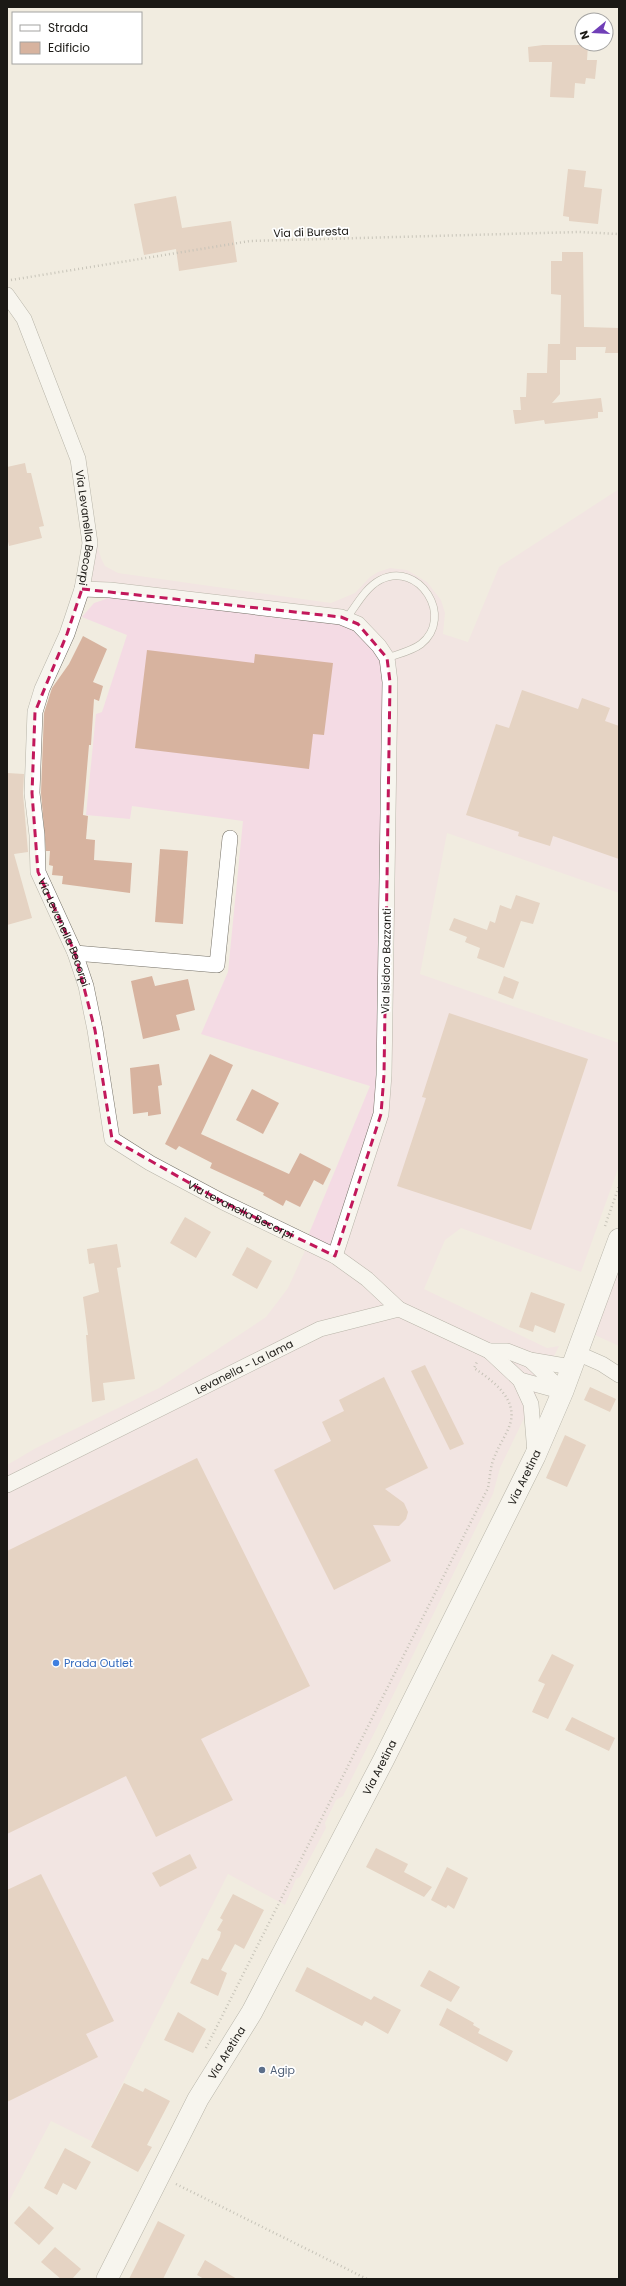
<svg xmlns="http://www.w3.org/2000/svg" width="626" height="2286" font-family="Poppins,sans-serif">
	<rect width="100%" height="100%" fill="#f1ece0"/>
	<g fill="#f4dbe4">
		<path d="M619,489v404l-172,-60 -27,141 199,69v123l-38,106 -120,-44 -16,12 -21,49 123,59 12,-2 -59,122 -7,26 -150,302 -7,4 -11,23 1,5 -26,49 -4,2 -11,26 -57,-31 -135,268 -42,-21 -44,84v-740l29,-17 123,-60 107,-71 22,-29 16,-35 6,-22 60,-145 -169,-52 27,-62 15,-151 -111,-15 -2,13 -44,-4 10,-101 6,-2 25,-77 -45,-18 12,-14 12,-4 -14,-19 2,-47 7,25 4,8 13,7 213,30 24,-10 15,-16 8,-5 12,-4 17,2 20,12 14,18 4,13 -2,21 25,8 31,-75z"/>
		<path d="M619,1267v79l-24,-11z"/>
	</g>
	<g fill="#d7b39f">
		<path d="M543,45h45l-1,15h10l-2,19 -9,-1 -1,6 -10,-1 -1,15 -24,-1 2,-35h-23l-1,-15z"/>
		<path d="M568,169l18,2 -2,16 18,2 -4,35 -29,-3v-4l-6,-1z"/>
		<path d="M176,196l6,32 49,-7 6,41 -58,9 -3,-22 -32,6 -10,-51z"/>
		<path d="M562,252h21l1,75 35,1v25h-14l1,-6h-30v13h-16v34l-8,9 49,-5 2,14h-5v6l-53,6 -1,-4 -29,4 -2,-14h8l-1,-13h6l1,-24h20l1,-29h12v3l1,-52 -10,-1v-33h11z"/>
		<path d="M25,463l2,10h4l13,53 -5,1 3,11 -33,8 -2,-9v-70z"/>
		<path d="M83,636l24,13 -14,33 10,4 -4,15 -5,-2 -3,46h-2l-6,70 5,1 -2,23 9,1 -1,20 38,3 -2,30 -68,-9 1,-8 -11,-1 1,-9 -4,-1 1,-14h-4l-5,-58 3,-80 8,-25 17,-24z"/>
		<path d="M147,650l107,13 1,-9 78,9 -9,72 -11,-1 -4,35 -174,-21z"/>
		<path d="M522,690l56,19 4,-11 28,10 -5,13 14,5v133l-66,-23 -3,10 -32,-10 1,-4 -53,-17 30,-91 13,4z"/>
		<path d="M7,773l17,1 -1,20 5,58 -14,2 18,64 -25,7z"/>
		<path d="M160,849l28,2 -5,73 -28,-2z"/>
		<path d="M516,895l24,8 -7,21 -12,-3 -17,47 -27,-10 3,-10 -15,-6 2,-5 -18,-7 5,-12 33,12 3,-9 5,2 5,-18 11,4z"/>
		<path d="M152,976l3,10 33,-7 7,31 -19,5 4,15 -37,9 -12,-58z"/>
		<path d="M504,976l15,6 -6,17 -15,-6z"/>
		<path d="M449,1013l139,46 -57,171 -134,-44 29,-88 -4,-1z"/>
		<path d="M210,1054l23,11 -32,69 88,40 11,-21 31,16 -8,16 -9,-5 -14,27 -14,-7 -3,6 -20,-11 1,-2 -54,-25 2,-5 -33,-17 -3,4 -11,-6z"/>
		<path d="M159,1064l3,21 -4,1 3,28 -13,2v-4l-15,2 -3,-46z"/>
		<path d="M252,1089l27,14 -16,31 -27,-14z"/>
		<path d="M185,1217l26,15 -15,26 -26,-15z"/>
		<path d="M117,1244l4,23 -4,1 18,111 -32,4 2,17 -13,2 -6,-67h2l-5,-38 16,-5 -5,-29 -5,1 -2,-15z"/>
		<path d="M247,1247l25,14 -15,28 -25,-14z"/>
		<path d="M531,1292l34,12 -10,29 -20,-8 -2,7 -14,-5z"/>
		<path d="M425,1365l39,79 -14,6 -39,-79z"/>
		<path d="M384,1377l44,91 -43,21 19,14 4,9 -2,7 -7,7 -26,-1 18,36 -57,29 -60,-120 57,-29 -9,-19 22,-11 -5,-11z"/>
		<path d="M590,1387l26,12 -6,13 -26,-12z"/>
		<path d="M565,1435l21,10 -19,42 -21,-9z"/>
		<path d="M197,1458l113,228 -109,53 32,61 -77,37 -30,-61 -119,58v-283z"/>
		<path d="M552,1654l22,11 -26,54 -16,-7 13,-28 -7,-3z"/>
		<path d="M572,1717l43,21 -6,13 -44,-21z"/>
		<path d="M376,1848l32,16 -4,8 28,15 -8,10 -58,-30z"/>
		<path d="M190,1854l7,14 -37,19 -8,-14z"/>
		<path d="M447,1867l21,11 -14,31 -6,-4 -2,3 -15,-8z"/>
		<path d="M41,1874l73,147 -28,13 12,23 -91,45v-212z"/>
		<path d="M233,1894l31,16 -20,39 -9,-5 -14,26 6,3 -9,23 -28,-13 12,-25 6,2 12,-23 1,-5 -4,-2 6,-10 -3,-2z"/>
		<path d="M307,1967l64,33 3,-4 27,14 -13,24 -23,-13 -3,5 -67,-35z"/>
		<path d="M429,1970l31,17 -9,15 -31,-16z"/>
		<path d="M447,2008l27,15 -1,2 7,4 -2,4 35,18 -6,11 -68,-37z"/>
		<path d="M178,2012l28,17 -13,24 -29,-13z"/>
		<path d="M124,2083l19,9 2,-4 25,13 -23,44 5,2 -14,25 -47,-25z"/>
		<path d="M65,2148l26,14 -15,28 -13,-7 -6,12 -13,-7z"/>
		<path d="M29,2206l25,22 -15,17 -25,-22z"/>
		<path d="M158,2221l27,14 -22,44h-34z"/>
		<path d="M55,2247l26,22 -9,10h-11l-20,-17z"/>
		<path d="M205,2260l32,19h-33l-7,-4z"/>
	</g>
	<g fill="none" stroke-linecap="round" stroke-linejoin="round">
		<g stroke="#757167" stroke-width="8">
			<path id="lane" d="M346,619c10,-13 19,-31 34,-39 39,-20 75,37 41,64 -9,7 -23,10 -34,14"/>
		</g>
		<g stroke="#757167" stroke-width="16">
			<g id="street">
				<path id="s1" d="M7,295l17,24 54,140 12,84 -8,46 -15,45 -25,55 -7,23 -3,81 5,42 1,37 37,81 11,33 9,44 17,109 38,24 73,39 112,54 32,23 32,30"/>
				<path d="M82,589l28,1 231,27 17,7 21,22 8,12 3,24 -6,393 -3,39 -46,142"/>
				<path d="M75,953l142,12 13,-127"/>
				<path d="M489,1351h18l23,9 41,7"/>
				<path d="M577,1353l25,11 17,11"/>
				<path d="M530,1360l33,31"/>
				<path d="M520,1380l40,11"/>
				<path id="s2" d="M7,1485l313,-156 79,-20 90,42 31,29 11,24 4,49"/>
			</g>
		</g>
		<g stroke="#757167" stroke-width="22">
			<g id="secondary">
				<path id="s3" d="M107,2279l91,-180 54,-87 132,-253 151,-303 28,-65 56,-152"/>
			</g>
		</g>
		<g stroke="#959188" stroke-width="2.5" stroke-dasharray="1 3" stroke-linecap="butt">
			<path d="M11,280l239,-39 329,-9 40,2"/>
			<path d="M605,1226l14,-40"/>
			<path d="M206,2048l282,-560c2,-10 2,-21 6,-30 4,-11 11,-21 15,-31 11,-27 -16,-46 -35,-59l3,-6"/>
			<path d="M176,2184l191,95"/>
		</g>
		<use href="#lane" stroke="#fff" stroke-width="7"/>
		<use href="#street" stroke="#fff" stroke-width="15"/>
		<use href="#secondary" stroke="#fff" stroke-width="21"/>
	</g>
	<path d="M0 0H626V2286H0ZM82,589l259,28 17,7 29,34 3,24 -6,393 -3,39 -46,142 -112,-54 -111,-63 -17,-109 -20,-77 -37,-81 -6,-79 3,-81 32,-78z" fill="#f1ece0" fill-opacity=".55" fill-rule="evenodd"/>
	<path fill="none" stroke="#c2185b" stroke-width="3" stroke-dasharray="8 5" stroke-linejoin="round" d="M82,589l259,28 17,7 29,34 3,24 -6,393 -3,39 -46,142 -112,-54 -111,-63 -17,-109 -20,-77 -37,-81 -6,-79 3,-81 32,-78z"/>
	<circle fill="#3f7fe0" stroke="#fff" stroke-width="1.5" cx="56" cy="1663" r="4"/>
	<circle fill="#5c6f8a" stroke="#fff" stroke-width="1.5" cx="262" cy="2070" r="4"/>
	<g text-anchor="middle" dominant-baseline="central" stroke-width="3.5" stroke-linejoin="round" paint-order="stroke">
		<g font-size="11" fill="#1b1915" stroke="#fff">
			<text transform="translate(311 232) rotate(-2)">Via di Buresta</text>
			<text stroke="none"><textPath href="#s1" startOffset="249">Via Levanella Becorpi</textPath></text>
			<text stroke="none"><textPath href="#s1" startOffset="669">Via Levanella Becorpi</textPath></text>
			<text transform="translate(386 961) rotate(-89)">Via Isidoro Bazzanti</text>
			<text stroke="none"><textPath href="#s1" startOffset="1029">Via Levanella Becorpi</textPath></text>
			<text stroke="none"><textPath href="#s2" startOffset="265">Levanella - La lama</textPath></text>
			<text stroke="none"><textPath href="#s3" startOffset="904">Via Aretina</textPath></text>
			<text stroke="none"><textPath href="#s3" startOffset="580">Via Aretina</textPath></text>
			<text stroke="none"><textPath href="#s3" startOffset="256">Via Aretina</textPath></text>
		</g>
		<g font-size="11" fill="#366cbe" stroke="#fff" text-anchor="start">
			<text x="64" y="1663">Prada Outlet</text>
		</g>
		<g font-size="11" fill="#4e5e75" stroke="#fff" text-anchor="start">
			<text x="270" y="2070">Agip</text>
		</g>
	</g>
	<rect width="626" height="2286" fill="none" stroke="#1b1915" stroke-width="16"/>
	<rect x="12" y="12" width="130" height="52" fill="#ffffff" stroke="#a4a3a1"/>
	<rect x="20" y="25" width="20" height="6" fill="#ffffff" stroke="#a4a3a1"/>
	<text x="48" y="32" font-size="12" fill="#1b1915">Strada</text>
	<rect x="20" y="42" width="20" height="12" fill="#d7b39f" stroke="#a4a3a1"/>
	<text x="48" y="52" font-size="12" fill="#1b1915">Edificio</text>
	<g transform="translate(594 32) rotate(252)"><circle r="19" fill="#ffffff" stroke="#a4a3a1"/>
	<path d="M0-3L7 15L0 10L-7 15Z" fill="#703fb7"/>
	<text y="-6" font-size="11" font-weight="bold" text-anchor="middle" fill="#1b1915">N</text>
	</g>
</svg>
